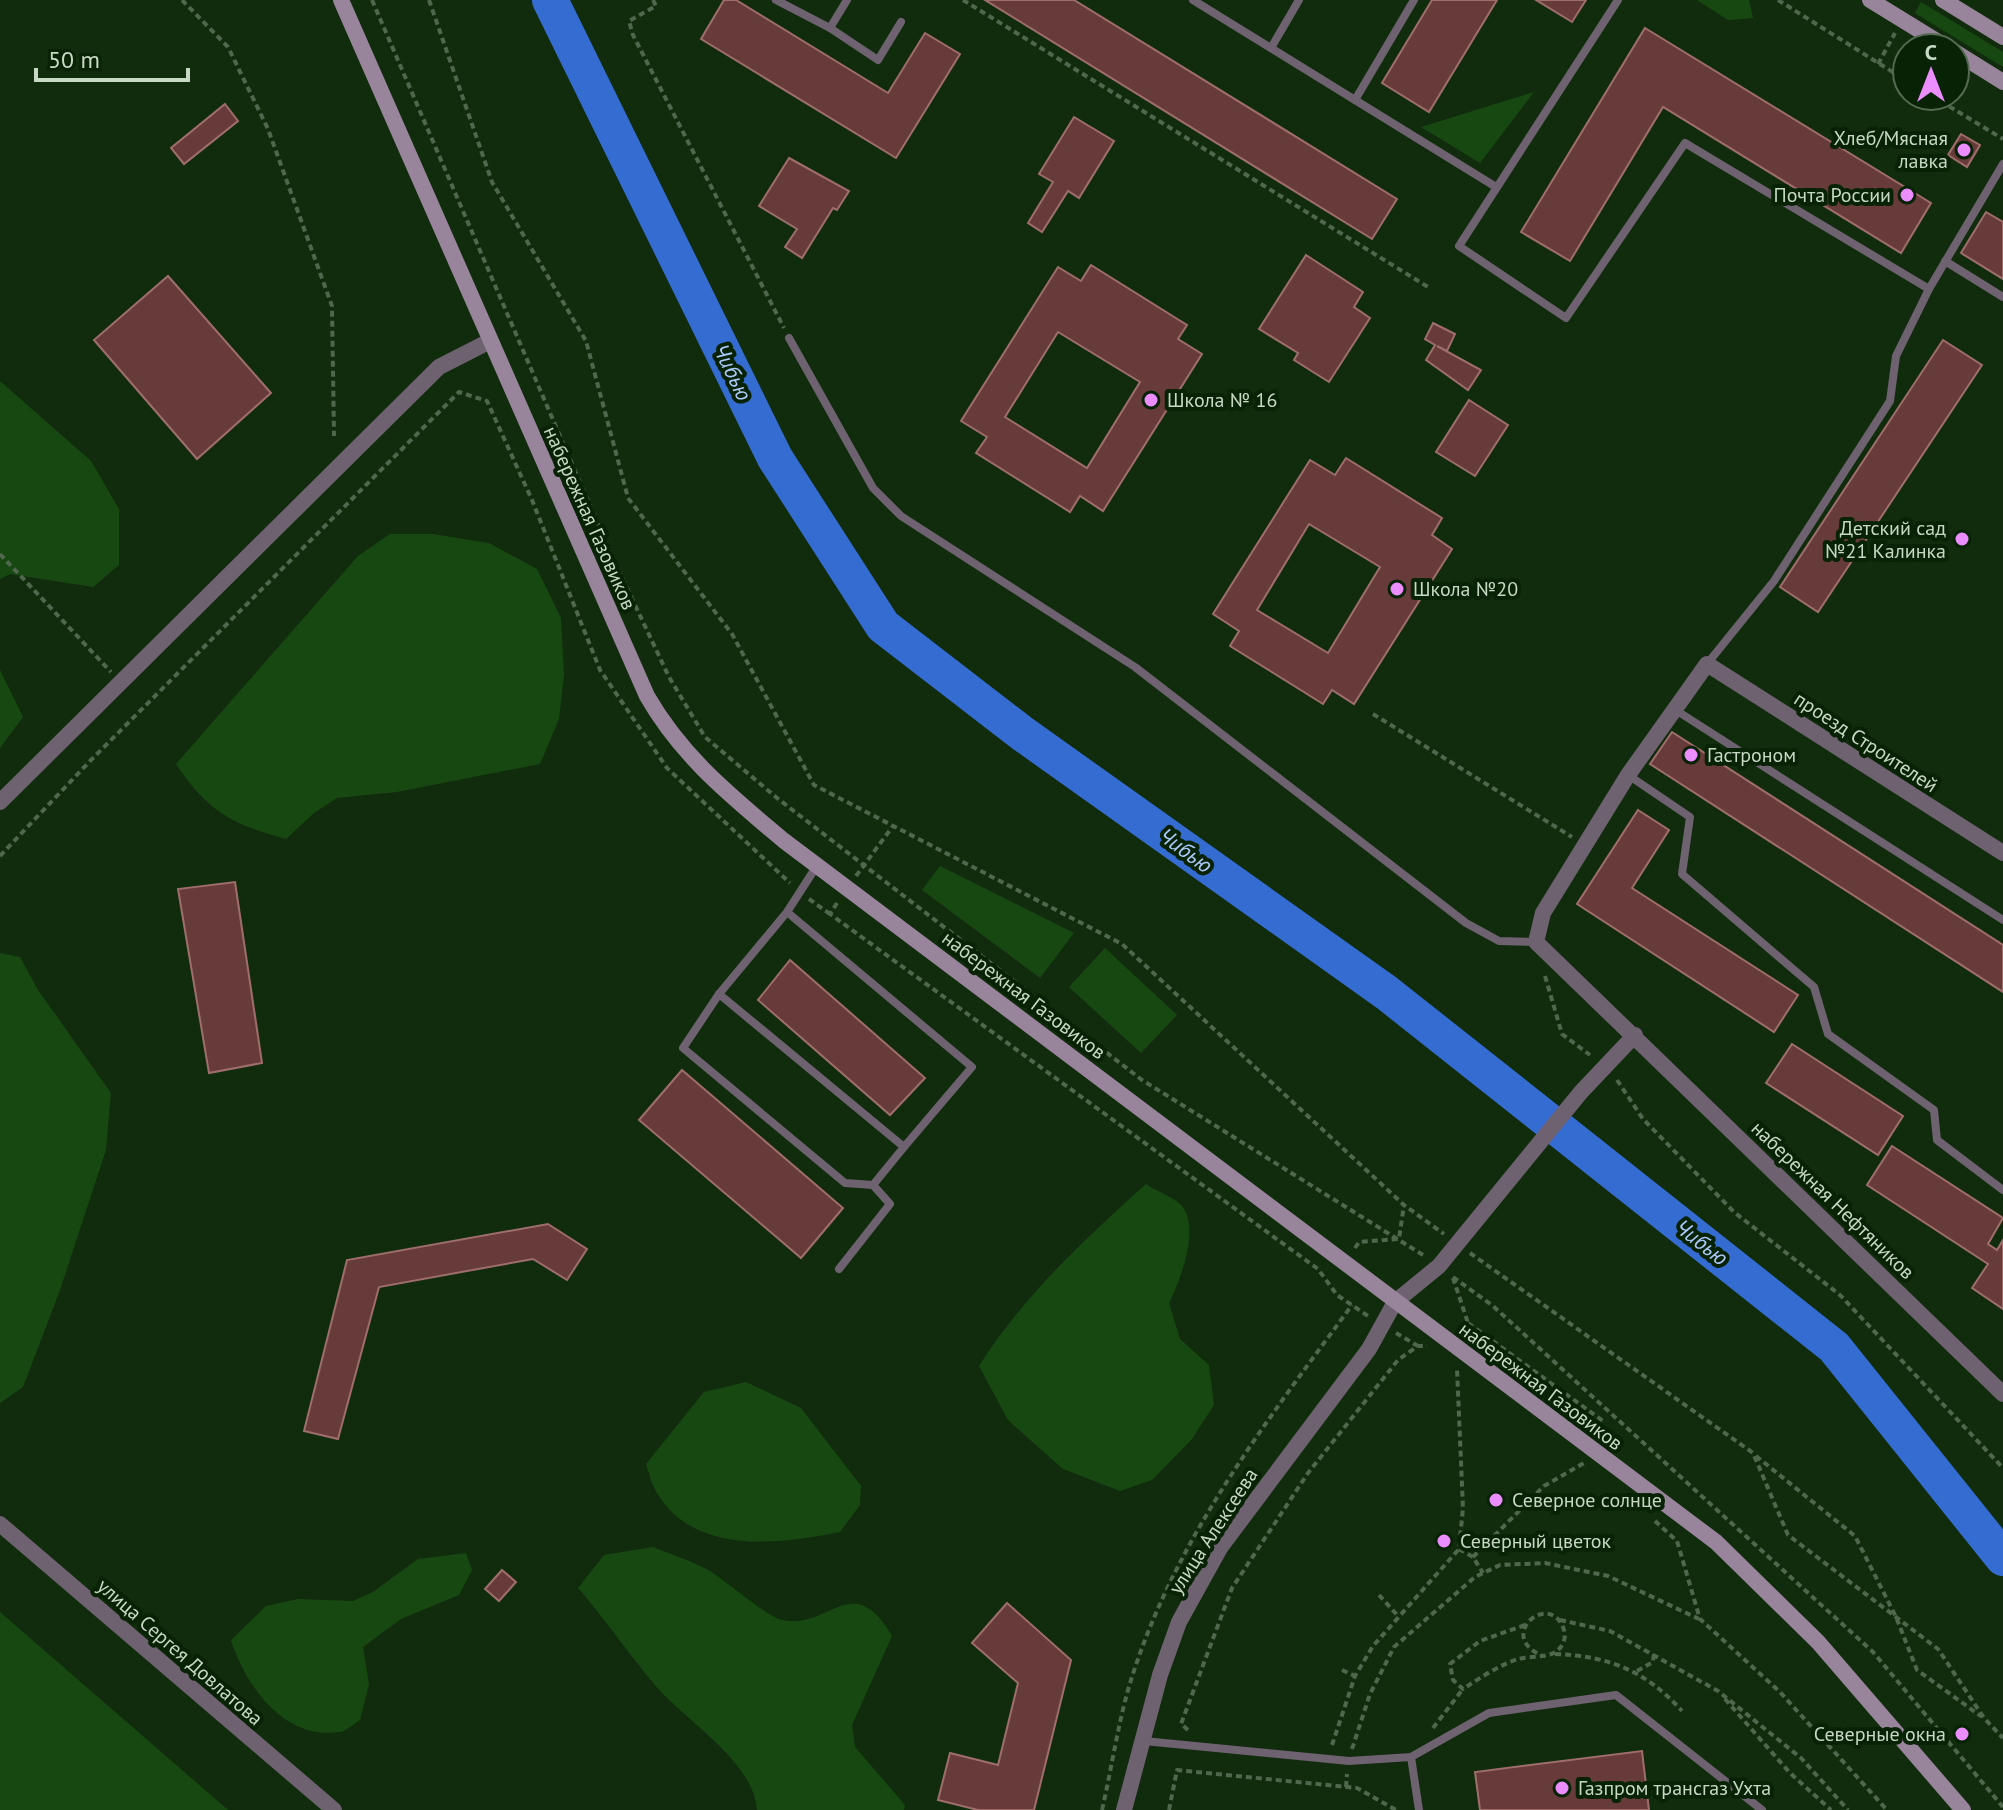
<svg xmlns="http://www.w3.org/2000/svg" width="2003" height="1810" font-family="'PT Sans',sans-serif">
	<rect width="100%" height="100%" fill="#112c0d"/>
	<g fill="#184812">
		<path d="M1697,0h52l4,18 -25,2z"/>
		<path d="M1921,2l82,50v15l-88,-54z"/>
		<path d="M1534,92l-54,71 -59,-36z"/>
		<path d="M0,381l91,80 28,48v56l-26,22 -83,-13 -10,5z"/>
		<path d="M390,534h43l56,9 48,26 24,49 3,57 -5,44 -19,45 -143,28 -60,6 -23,15 -28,26c-54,-15 -78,-27 -110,-75l182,-208z"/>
		<path d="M0,670l23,47 -23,31z"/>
		<path d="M940,866l134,67 -34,45 -118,-88z"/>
		<path d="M1105,948l72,67 -36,38 -72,-66z"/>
		<path d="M0,953l20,4 18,33 73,103 -5,57 -46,140 -37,97 -23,16z"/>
		<path d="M1146,1184c10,7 25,12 34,20 22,21 0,77 -11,99l11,36 29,26 5,40 -22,34 -40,41 -32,11 -57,-22 -55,-49 -29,-54c47,-73 103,-124 167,-182z"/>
		<path d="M746,1382l55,26 60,78 -1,19 -20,27c-61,12 -145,24 -183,-39 -5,-8 -8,-20 -11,-29l58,-72z"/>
		<path d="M653,1547c19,8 40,14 57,24 16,10 59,47 72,49 48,10 70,-52 110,16l-40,89 3,22 50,58 -1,5h-147c-3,-49 -73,-90 -103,-126 -26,-31 -49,-65 -76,-96l26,-33z"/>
		<path d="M466,1553l6,17 -13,25 -58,24 -38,28 6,37 -9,36c-6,4 -15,12 -22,12 -55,8 -93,-48 -107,-92l35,-34 32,-7 55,2 20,-9 45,-33z"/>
		<path d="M0,1612l228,198h-228z"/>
	</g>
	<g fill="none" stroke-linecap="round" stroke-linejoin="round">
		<path stroke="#356cd2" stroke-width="36" d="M550,0l225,458 108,168 140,108 364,259 447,354 169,211"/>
	</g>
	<g fill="#673b3a" stroke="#9f6e6c" stroke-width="2" fill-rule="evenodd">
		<path d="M724,0h12l152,93 37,-60 35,21 -64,104 -195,-119z"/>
		<path d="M985,0h89l323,199 -25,40z"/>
		<path d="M1432,0h65l-68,112 -47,-29z"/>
		<path d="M1536,0h50l-14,22z"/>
		<path d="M1645,28l286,175 -30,50 -238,-146 -93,154 -49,-29z"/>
		<path d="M225,104l13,17 -54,43 -13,-16z"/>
		<path d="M1074,117l40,24 -35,57 -11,-7 -26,41 -14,-9 25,-41 -14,-8z"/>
		<path d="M1961,134l19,11 -13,22 -19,-12z"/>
		<path d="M789,158l60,33 -12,19 -4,-2 -31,50 -17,-11 12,-18 -38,-23z"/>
		<path d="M1986,212l17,10v57l-42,-26z"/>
		<path d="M1306,255l57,37 -9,15 16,11 -41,64 -35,-22 4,-7 -39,-24z"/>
		<path d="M1091,265l96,60 -9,14 24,15 -99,157 -23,-15 -10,16 -94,-59 11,-16 -26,-16 97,-154 23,14zM1058,332l82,50 -53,86 -82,-51z"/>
		<path d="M168,276l103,117 -74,66 -103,-119z"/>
		<path d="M1433,323l22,11 -8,17 -10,-5 44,24 -13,20 -42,-30 9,-15 -10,-6z"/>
		<path d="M1943,340l39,25 -164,247 -38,-25z"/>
		<path d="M1469,400l39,25 -33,51 -39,-24z"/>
		<path d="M1346,458l96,60 -10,17 20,14 -98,155 -22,-14 -9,14 -93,-58 9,-15 -26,-17 97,-154 25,15zM1309,524l71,43 -52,86 -71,-43z"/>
		<path d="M1672,732l331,213v47l-353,-228z"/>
		<path d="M1638,810l31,20 -37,58 166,107 -24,37 -197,-128z"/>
		<path d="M235,882l27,181 -53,10 -31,-184z"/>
		<path d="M790,960l135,118 -35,37 -132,-115z"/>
		<path d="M1792,1044l111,72 -25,39 -112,-72z"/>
		<path d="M682,1070l161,138 -42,50 -162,-138z"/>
		<path d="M1892,1146l111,72 -15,26 9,6 6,-10v69l-31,-21 16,-24 -121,-79z"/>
		<path d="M548,1224l39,25 -20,31 -34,-21 -154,28 -41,152 -34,-8 43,-171z"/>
		<path d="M502,1570l14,12 -17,19 -14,-12z"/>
		<path d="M1007,1603l64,57 -37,150h-56l-40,-10 12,-47 48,12 20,-82 -46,-40z"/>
		<path d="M1642,1751l7,59h-169l-5,-38z"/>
	</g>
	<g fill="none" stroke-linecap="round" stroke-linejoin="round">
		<g stroke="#4f674c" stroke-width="4" stroke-dasharray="6 4" stroke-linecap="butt">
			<path d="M182,0l46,47 40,82 64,177 2,130"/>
			<path d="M372,0l238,552 59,125 36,60 72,61 365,282 281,175"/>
			<path d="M429,0l63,182 94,159 42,157 104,136 82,151 308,159 282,261 40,29"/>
			<path d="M653,0l3,6 -27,15 4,14 151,293"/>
			<path d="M963,0l465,287"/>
			<path d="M1778,0l129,81"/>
			<path d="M1878,64l17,-31"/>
			<path d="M1932,96l71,43"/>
			<path d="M0,554l111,118"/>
			<path d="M1373,714l199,123"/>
			<path d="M0,856l90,-95 369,-369 28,9 45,99 68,170 67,98 123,115"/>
			<path d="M856,876l37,-50"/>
			<path d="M809,899l21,15"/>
			<path d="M837,903l-7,11 488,355 19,26 31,21"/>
			<path d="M1545,976l17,58 28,21"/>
			<path d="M1617,1080l26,39 46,47 45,46 106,83 163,173"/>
			<path d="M1355,1248l4,-6 40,-3 5,-34"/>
			<path d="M1470,1253l283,200 35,82 150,114 46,69 19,20"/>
			<path d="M1453,1277l40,29 380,346 130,155"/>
			<path d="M1453,1278l15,45 -1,12"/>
			<path d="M1468,1323l135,98"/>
			<path d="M1396,1333l22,13"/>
			<path d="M1756,1456l99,80 41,81 21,53 65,47"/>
			<path d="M1655,1521l22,20 23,78 79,72 108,119"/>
			<path d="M1459,1549l14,8 10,16"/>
			<path d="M1473,1557l71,-71 40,-23"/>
			<path d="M1379,1595l19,21"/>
			<path d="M1560,1620l50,11 108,60 83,67 47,52"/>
			<path d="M1525,1625l-45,16 -30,23 3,16 10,9c17,-11 36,-24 55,-30 15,-4 38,1 45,-16 3,-6 2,-12 -1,-18 -16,-32 -66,12 -19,31"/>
			<path d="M1555,1654c54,2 91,17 127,57"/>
			<path d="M1342,1670l13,6"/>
			<path d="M1637,1671l16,-9 1,-9"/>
			<path d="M1725,1699l65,74 41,37"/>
			<path d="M1433,1728l30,-39"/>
			<path d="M1188,1730l-7,-6 51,-136 76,-115 90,-113 20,-14h9"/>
			<path d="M1332,1745l23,-69 18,-30 86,-97 4,-41 -6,-139"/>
			<path d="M1352,1749l18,-55 24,-47 81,-70 25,-12 45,-2 63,13 91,43"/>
			<path d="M1346,1787l1,-13"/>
			<path d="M1102,1810c10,-43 16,-88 29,-130 44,-141 135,-258 221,-375"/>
			<path d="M1169,1810l8,-40 180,18 39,22"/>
		</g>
		<g stroke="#6e6170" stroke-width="8">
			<path d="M776,0l54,28 17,-28"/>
			<path d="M1193,0l303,187"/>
			<path d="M1618,0l-159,246 107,72 119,-175 244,146"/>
			<path d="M830,28l48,32 23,-38"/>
			<path d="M1271,48l28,-48"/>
			<path d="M1355,100l59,-100"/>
			<path d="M1945,261l58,36"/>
			<path d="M789,338l84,150 28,28 234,151 331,256 33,18 37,1"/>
			<path d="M1707,664l67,-83 116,-180 6,-45 33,-67 74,-125"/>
			<path d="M1674,709l329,211"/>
			<path d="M1628,775l62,42 -8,57 132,113 14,47 106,76 3,30 66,50"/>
			<path d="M787,912l185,155 -68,80 -185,-153 68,-82 31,-48"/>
			<path d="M719,994l-36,54 162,135 28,2"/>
			<path d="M839,1269l51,-65 -17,-19 31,-38"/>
			<path d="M1144,1741l205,20 62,-4 78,-44 127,-18 146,115"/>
			<path d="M1411,1757l8,53"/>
		</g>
		<g stroke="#6e6170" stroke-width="16">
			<path d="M0,802l439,-435 51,-26"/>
			<path d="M2003,853l-296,-189 -79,111 -85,138 -7,29 467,452"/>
			<path d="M0,1524l334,286"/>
			<path d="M1124,1810l36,-135 19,-53 41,-74 149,-199 26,-47 44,-36 142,-174 54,-57"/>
		</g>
		<g stroke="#98849b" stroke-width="16">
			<path d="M341,0l306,696c35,61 83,99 136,144l933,702 102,100 145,168"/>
			<path d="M1870,0l78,48"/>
			<path d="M1943,0l60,37"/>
			<path d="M1955,52l48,30"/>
		</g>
	</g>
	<g fill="#eb8dfc" stroke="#072204" stroke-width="3">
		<circle cx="1964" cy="150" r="8"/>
		<circle cx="1907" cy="195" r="8"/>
		<circle cx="1151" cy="400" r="8"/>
		<circle cx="1962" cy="539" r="8"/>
		<circle cx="1397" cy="589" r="8"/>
		<circle cx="1691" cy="755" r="8"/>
		<circle cx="1496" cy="1500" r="8"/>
		<circle cx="1444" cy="1541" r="8"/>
		<circle cx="1962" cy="1734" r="8"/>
		<circle cx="1562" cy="1788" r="8"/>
	</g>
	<g text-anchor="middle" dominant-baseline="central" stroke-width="8" stroke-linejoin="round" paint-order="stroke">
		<g font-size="20" fill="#c7d8c5" stroke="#072204" text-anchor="start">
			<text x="1948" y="138" text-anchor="end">Хлеб/Мясная<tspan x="1948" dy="23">лавка</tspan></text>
			<text x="1891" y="195" text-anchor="end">Почта России</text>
			<text x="1167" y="400">Школа № 16</text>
			<text x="1946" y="528" text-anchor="end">Детский сад<tspan x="1946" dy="23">№21 Калинка</tspan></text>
			<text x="1413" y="589">Школа №20</text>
			<text x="1707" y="755">Гастроном</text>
			<text x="1512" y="1500">Северное солнце</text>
			<text x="1460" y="1541">Северный цветок</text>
			<text x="1946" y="1734" text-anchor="end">Северные окна</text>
			<text x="1578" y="1788">Газпром трансгаз Ухта</text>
		</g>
		<g font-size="20" fill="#c7d8c5" stroke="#072204">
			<text transform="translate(590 518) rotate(66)">набережная Газовиков</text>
			<text transform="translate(1866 742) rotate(33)">проезд Строителей</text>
			<text transform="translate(1024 995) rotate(37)">набережная Газовиков</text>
			<text transform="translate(1833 1200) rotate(44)">набережная Нефтяников</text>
			<text transform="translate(1541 1386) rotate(37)">набережная Газовиков</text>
			<text transform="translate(1213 1531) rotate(-57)">улица Алексеева</text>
			<text transform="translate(180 1652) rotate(41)">улица Сергея Довлатова</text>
		</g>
		<g font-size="22" font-style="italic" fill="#abc8fb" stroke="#072204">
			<text transform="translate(733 372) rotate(64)">Чибью</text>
			<text transform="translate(1186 850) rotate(36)">Чибью</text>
			<text transform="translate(1702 1242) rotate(38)">Чибью</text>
		</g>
	</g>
	<g transform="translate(1931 72)"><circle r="38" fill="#072204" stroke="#546b51" stroke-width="2"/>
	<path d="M0-6L14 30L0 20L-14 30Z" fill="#eb8dfc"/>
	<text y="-12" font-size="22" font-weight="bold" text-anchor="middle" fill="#c7d8c5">С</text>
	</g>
	<path d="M36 68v12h152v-12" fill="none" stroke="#c7d8c5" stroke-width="4"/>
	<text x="48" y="68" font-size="24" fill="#c7d8c5" stroke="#072204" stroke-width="6" paint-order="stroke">50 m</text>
</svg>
